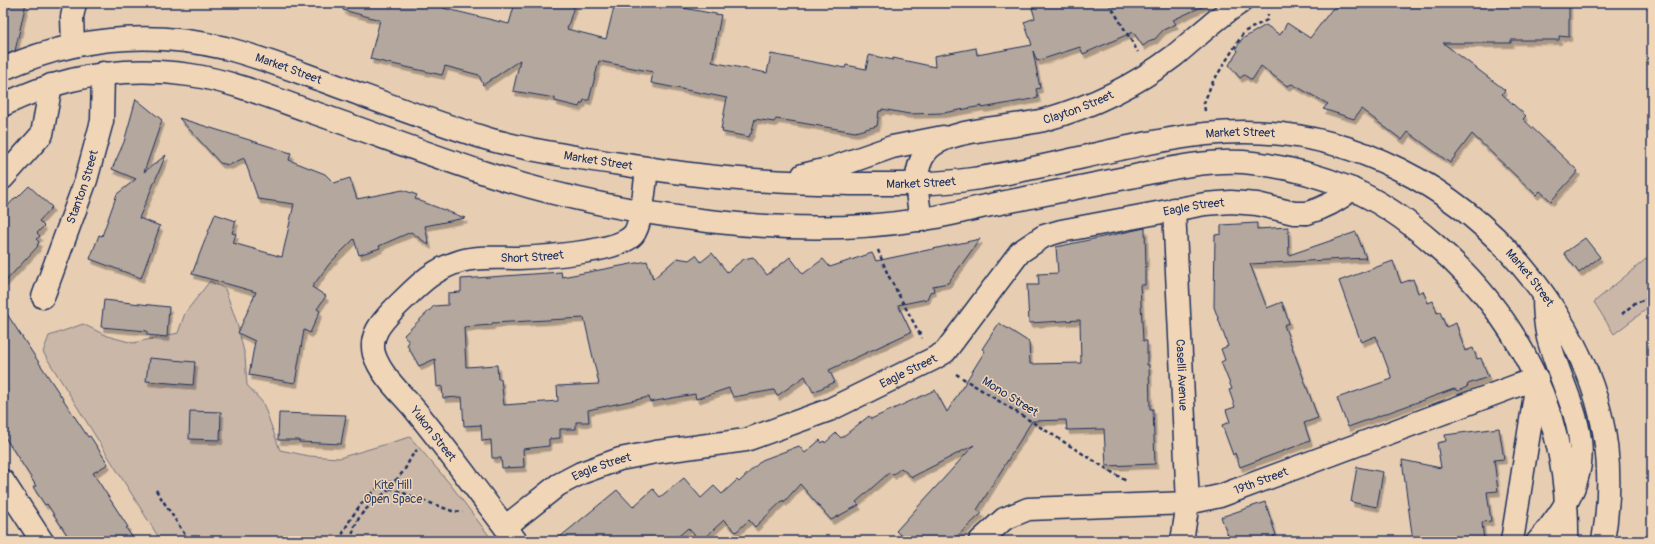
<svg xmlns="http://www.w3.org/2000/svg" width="1655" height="544" font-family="Pangolin,sans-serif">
	<defs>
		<filter id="shadow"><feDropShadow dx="2.5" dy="4.5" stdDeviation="0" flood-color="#0004"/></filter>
	</defs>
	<rect width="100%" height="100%" fill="#e7ceb3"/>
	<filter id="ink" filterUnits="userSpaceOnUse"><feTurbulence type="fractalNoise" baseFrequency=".025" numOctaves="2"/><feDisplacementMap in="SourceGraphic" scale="8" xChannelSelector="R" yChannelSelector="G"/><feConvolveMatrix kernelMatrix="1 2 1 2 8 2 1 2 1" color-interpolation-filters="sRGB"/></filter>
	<g filter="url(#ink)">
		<g fill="#cab7a7" stroke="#727382">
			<path d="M1652,254v51l-38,29 -20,-32z"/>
			<path d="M210,281l15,8 12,34 8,33 2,29 16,18 17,47 29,6 30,2 71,-21 40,47 43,57h-332l-118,-189 6,-16 34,-12 24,12 26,7 45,-10 7,-20z"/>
		</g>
		<g fill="#b4a79e" stroke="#1b2f5e" fill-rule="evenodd" filter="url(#shadow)">
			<path d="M3,3h23l-11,48 -12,5z"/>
			<path d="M344,3h86l13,3v2l66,16 6,-21h60l-8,26 39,10 9,-36h41l65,12 -9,47 55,11 4,-19 74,14 1,-3 20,4 3,-14 24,5v-2l42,9 -1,-11 42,-8 1,7 55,-10 -8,-23 11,-4 -3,-10 14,-5h164l-37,17 3,4 -13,6 -8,9 -4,1 -8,6 -10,-14 -50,22 -3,-7 -43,14 -4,-10 7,37 -4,1 2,9 -56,10v-2l-39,7 -34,1 -27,-5v2h-3l-2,15 -22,6 -65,-11 -14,-2 -2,3 -19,-3 -4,15h-1l-1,3 -27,-5 1,-3h-2l6,-31 -76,-15 2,-11 -54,-11 -10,39h-5l-1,3h-2l-2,4 -24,-6v-3l-42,-7 7,-31 -37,25 -4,-10 -34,-9 -3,9 -72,-16 10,-39 -37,-10z"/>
			<path d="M1355,3h214v34l-10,-1v4h-48v3h-68l62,47 -3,4 24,22 -3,3 55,52 -5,6 -22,24 -11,-10 -4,4 -64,-61 -22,29 -42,-31 -6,8 -41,-31 -7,10 -31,-10 5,-5 -36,-20 -5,2 -26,-20 -9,14 -8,-5 -4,3 -11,-13 9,-14 -2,-3 6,-9 24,-14 14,10 7,-12 23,15 22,-29z"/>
			<path d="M136,99l26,21 -18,52 22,-17 -27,63 21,8 -19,52 -51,-19 9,-24 3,1 15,-42 19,-15 -24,-10 12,-27z"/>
			<path d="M179,118l112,35 -2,7 36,14 9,9 16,-5 7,21 46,-9 14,5 -2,4 50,19 -40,8 4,19 -18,-13 -32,14 1,2 -21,7 -5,-16 -24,24 -18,24 14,9 -9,13 3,2 -10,22 -6,-3 -9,53 -46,-8 6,-34 -17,-8 18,-41 -64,-18 23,-60 21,7 -4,12 4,1 -3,9 49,14 12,-53 -36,-5 -14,-41 -15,7 -9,-2z"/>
			<path d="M29,186l23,21 -13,14 5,5 -7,7 3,3 -4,3 3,3 -2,3 1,1 -35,38v-73l13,-14 1,1z"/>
			<path d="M1257,223v6l31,-2 1,28 67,-23 10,26 -116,6 17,44 15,-6 7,21 -5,2 34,93 -14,5 6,18 -70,26 -5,-14 -2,2 -11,-30 8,-3 -4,-12 9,-3 -6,-17 3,-1 -11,-27 4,-2 -4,-11 7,-3 -14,-39 1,-72 6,-1v-9z"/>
			<path d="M1145,228l1,39h-1v18h-5l3,56h4v24h2l1,44h3l2,55 -49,2 -2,-37 -37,1 -1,-10 -34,1 -55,89 5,3 -30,28h-45l-11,-10 78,-86 -62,32 -11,-9 -8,7 -3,-3 -34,30 3,3 -28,15 -31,-36 -16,18 -1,-2 -28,27 -6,-7 -13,12 -12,-12 -23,21h-1l-12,-13 -15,13h-118l62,-51 16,17 20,-18 7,8 24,-19 17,20 13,-12 8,8 15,-14 2,2 23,-22 37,-14 6,7 15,-13 2,3 2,-2 1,2 11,-10 5,5 28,-22 2,3 64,-29 12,22 38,-61 -3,-2 17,-26 30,19 1,22 51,-1 -1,-43 -51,3 -2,-38h12l-1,-11 20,-1 -2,-26z"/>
			<path d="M1585,238l15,19 -21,16 -15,-20z"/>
			<path d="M980,239l-32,44 -15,3 1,5 -4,1 -3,7 -29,6 13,27 -82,38 6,12 -22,10 -8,-16 -28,20 -3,-6 -41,7 -4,-9 -33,11 -1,-5 -45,8 -1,-5 -61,13 1,12h-13v7h-16v9l-11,1v7l-26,3 1,18 -22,1 -1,-10h-9l-1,-18 -9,1 -1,-16 -17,1 -2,-29 -19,1 -1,-12 -5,1 -2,-28 -16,7 -12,-21 2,-3 -5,-7 30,-29 14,-1v-12l13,-1v-13l100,-7 1,5 85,-16 6,18 24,-21 12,2 7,-5 5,7 11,-9 15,19 17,-13 9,-2 14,18 23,-18 13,17 20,-15 7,8 42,-14 4,8zM584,318l15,66 -42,2 1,15 -54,4 -3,-26h-3l-1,-14 -31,2 -2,-40 28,-2v-2z"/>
			<path d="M1393,261l8,22 12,-4 5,14 5,-2 5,12 5,-2 4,12 3,-1 6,15 10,-4 9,28 8,-3 4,11 4,-1 7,19 -20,7 -1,3 -9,4 -4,-2 -106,38 -11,-29 55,-19 -16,-43 -15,6 -22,-61z"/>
			<path d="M104,300l65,7 -2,30 -20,-2v-4l-46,-4z"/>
			<path d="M3,308l85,129 2,-1 18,28 -15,9 35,54 -2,1 9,13h-64l-24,-37 -2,1 -12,-18 3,-1 -6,-10 -27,-42z"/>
			<path d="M149,358l46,4 -2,23 -47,-4z"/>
			<path d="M190,411l31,1 -1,28 -31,-1z"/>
			<path d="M279,413l67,2 -5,29 -42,-2v-2h-21z"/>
			<path d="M1499,428l5,31 -10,1 4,31 -11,1 4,29 -9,1 2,19h-71l-11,-81 39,8 -4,-25 9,-2 -1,-6z"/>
			<path d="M1357,467l26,5 -6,35 -26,-5z"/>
			<path d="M1265,502l11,33 -3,1 2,5h-45l-9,-24z"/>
		</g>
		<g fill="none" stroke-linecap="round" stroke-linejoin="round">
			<g stroke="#1b2f5e" stroke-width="25">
				<g id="minor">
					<path d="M73,45l-1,-28 3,-14"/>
					<path d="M3,178l39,-44 9,-49"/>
					<path id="s1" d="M1174,209l14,294 -6,38"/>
					<path id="s2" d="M43,297l43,-117 16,-59 1,-48"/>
					<path d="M3,481l39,60"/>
					<path id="s3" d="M505,527l53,-42 23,-12 39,-14 36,-7 90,-12 83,-30 104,-51 12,-7 75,-100 24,-16 17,-5 144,-27 26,-2 26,2 37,9h13"/>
					<path id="s4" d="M516,541c-34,-43 -65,-87 -100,-130 -14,-17 -35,-35 -42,-57 -5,-19 8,-32 20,-45 22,-21 36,-39 67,-48 18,-5 39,-3 58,-3 24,-1 99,-6 114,-23 9,-10 12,-52 14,-66"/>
					<path id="s5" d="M980,541l24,-22 24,-10 160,-6 32,-7 317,-118"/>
				</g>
			</g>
			<g stroke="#1b2f5e" stroke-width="25">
				<g id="major">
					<path id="s6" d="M3,69c72,-32 145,-39 222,-21 31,8 60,19 90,30 56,20 112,42 170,60 33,10 67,15 102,21 34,5 68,11 103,15 53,7 106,9 160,10 41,0 82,1 123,-5 78,-11 154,-36 233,-45 137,-15 264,54 341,165 52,76 72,151 56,242"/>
					<path d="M3,105c59,-29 121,-40 187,-30 42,6 82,23 122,37 58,20 115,42 173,61 72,24 147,39 223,48 70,8 141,10 210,-1 22,-3 42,-8 63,-13 48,-10 96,-19 144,-29 38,-8 78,-18 118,-16 36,3 73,12 106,26 31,13 59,33 84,55 91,78 136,177 134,298"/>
					<path d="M803,175l29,-7 60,-21 51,-10"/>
					<path d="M1307,213c18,-5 31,-12 45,-24"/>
					<path id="s7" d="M921,220c-3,-22 -10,-48 5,-68 17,-24 89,-24 118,-32 46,-13 92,-35 130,-64 22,-18 42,-38 66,-53"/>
					<path d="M1512,541l25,-159"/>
					<path d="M1538,541c7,-7 13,-16 19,-24 49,-67 10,-111 -9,-179 -3,-14 -4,-28 -4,-42"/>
				</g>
			</g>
			<g stroke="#1b2f5e" stroke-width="2.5" stroke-dasharray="4 3" stroke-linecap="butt">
				<path d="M1109,3l29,49"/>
				<path d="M1205,111l-1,-8 7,-18 33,-53 23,-12 1,-6"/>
				<path d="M878,250l10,25 34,63"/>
				<path d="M1622,314l13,-11 17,-6"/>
				<path d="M956,374l170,107"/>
				<path d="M390,488l62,23 11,1"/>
				<path d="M156,490l33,51"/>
				<path d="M340,541c6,-18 24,-45 41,-55 4,-2 10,-4 15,-6"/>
				<path d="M351,541c6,-32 19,-33 39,-53 4,-5 8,-10 12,-15 6,-7 8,-17 15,-23"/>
			</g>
			<use href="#minor" stroke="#f0d5b7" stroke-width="22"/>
			<use href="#major" stroke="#f0d5b7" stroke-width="22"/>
		</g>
	</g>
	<g text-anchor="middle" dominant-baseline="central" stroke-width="3" stroke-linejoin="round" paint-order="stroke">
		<g font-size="12" fill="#1b2f5e" stroke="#f0d5b7">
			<text stroke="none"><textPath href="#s6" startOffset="294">Market Street</textPath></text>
			<text stroke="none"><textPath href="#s7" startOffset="231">Clayton Street</textPath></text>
			<text stroke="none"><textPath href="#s6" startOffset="1266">Market Street</textPath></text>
			<text stroke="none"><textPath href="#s6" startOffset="618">Market Street</textPath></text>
			<text stroke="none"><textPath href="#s6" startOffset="942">Market Street</textPath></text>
			<text stroke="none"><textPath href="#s2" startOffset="117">Stanton Street</textPath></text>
			<text stroke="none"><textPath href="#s3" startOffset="787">Eagle Street</textPath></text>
			<text stroke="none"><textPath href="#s4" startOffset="442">Short Street</textPath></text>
			<text stroke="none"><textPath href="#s6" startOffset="1602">Market Street</textPath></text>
			<text stroke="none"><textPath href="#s3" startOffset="439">Eagle Street</textPath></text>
			<text stroke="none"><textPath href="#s1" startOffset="166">Caselli Avenue</textPath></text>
			<text transform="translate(1010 397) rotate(32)">Mono Street</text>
			<text transform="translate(433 434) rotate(52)">Yukon Street</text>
			<text stroke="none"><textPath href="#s3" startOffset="115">Eagle Street</textPath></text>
			<text stroke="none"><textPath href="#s5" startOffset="295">19th Street</textPath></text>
		</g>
		<g font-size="12" fill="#354369" stroke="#f0d5b7">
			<text x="393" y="485">Kite Hill<tspan x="393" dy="14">Open Space</tspan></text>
		</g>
	</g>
	<rect width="1655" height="544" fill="none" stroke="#f0d5b7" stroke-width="16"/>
	<rect x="8" y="8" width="1639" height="528" fill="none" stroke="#1b2f5e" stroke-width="1.5" filter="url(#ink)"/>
</svg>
